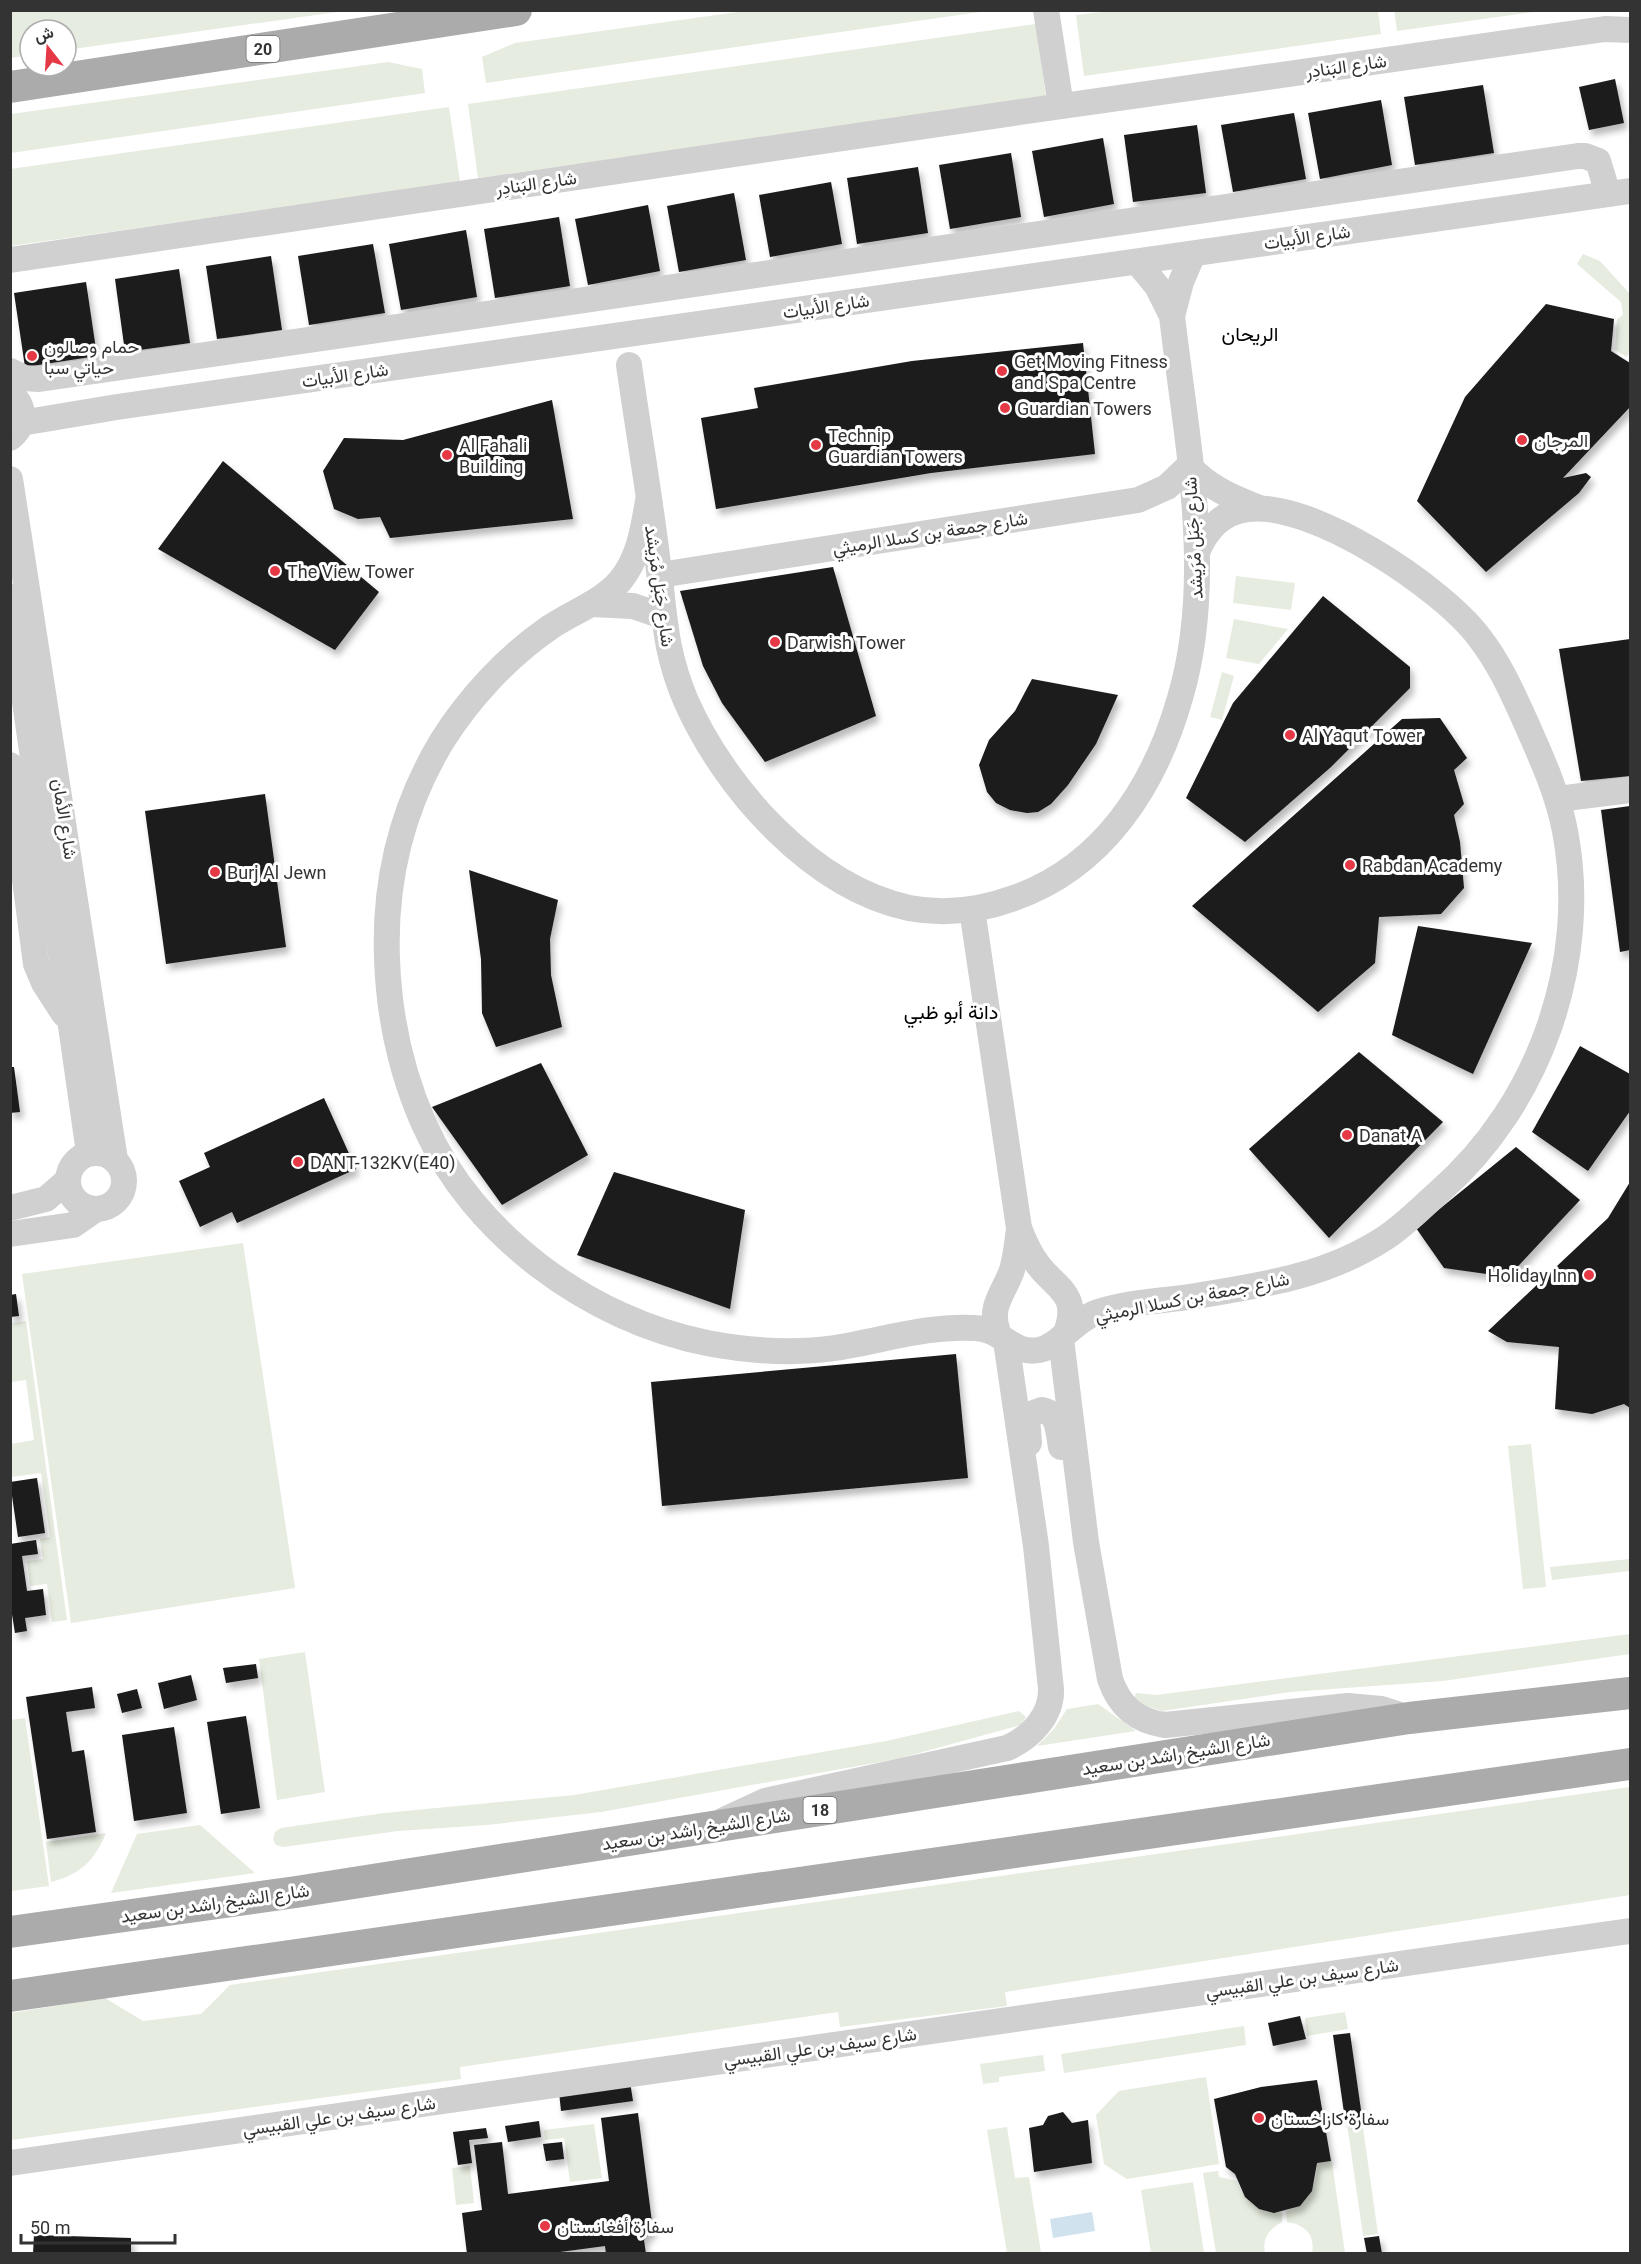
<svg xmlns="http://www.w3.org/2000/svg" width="1641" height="2264" font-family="Roboto,Vazirmatn,sans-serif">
	<defs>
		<filter id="shadow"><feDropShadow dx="3.5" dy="6" stdDeviation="3" flood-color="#0004"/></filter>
	</defs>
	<rect width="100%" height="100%" fill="#fff"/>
	<g fill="#e6ecdf">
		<path d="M1394,10h147v1l-144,20z"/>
		<path d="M10,11l1,-1 333,1 -278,39v-20h-36v25l-19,3z"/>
		<path d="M745,11h242l-501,72 -4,-26 33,-14z"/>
		<path d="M1111,11h267l3,23 -297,42 -8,-61z"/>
		<path d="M1036,24l10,74 -568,80 -10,-74z"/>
		<path d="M388,62l34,7 3,24 -414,60v-39z"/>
		<path d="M449,107l11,75 -449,64 -1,-77z"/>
		<path d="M1583,254l17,7 30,33v56l-3,7 -12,-7 2,-31 6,-4 -2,-13 -44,-38z"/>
		<path d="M1236,576l59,7 -4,27 -58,-7z"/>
		<path d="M1234,619l54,10 -29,35 -33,-6z"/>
		<path d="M1222,672l12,4 -12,44 -12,-3z"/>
		<path d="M243,1243l52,345 -224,35 -49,-349z"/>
		<path d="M26,1321l41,299 -15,2 -5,-38 -17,2 -3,-25 16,-2 -3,-20 10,-2 -9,-64 -30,4v-33l23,-4 -8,-60 -15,2v-59z"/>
		<path d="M1531,1444l15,143 -23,2 -15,-143z"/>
		<path d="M1630,1559v12l-78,9 -2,-13z"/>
		<path d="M1630,1634v20l-187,27 -153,11 -128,19 -19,-6 -9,-7 2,-5 20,2z"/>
		<path d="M305,1652l20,140 -48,8 -18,-141z"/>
		<path d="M1098,1704l38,27 -99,15 17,-17 13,-20z"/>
		<path d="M1019,1711l7,6 -5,8 -124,34 -296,53 -114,13 -89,6 -115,16 -7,-2 -3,-6 2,-7 6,-4 103,-15 190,-18 312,-54z"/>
		<path d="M25,1718l24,168 -38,5v-171z"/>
		<path d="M1630,1787v108l-625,97 2,14 -167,21 -2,-15 -378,55 1,12 -450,61v-127l94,-15 38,23 58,-7 29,-29z"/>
		<path d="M200,1825l55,48 -144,20 26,-59z"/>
		<path d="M106,1833c-12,28 -25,41 -55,49l-5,-40z"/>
		<path d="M1345,2012l3,17 -41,7 -2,-18z"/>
		<path d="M1244,2026l2,19 -182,28 -3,-19z"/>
		<path d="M1043,2055l2,16 -46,6v5l-16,2 -3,-20z"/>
		<path d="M1206,2077l13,87 -92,15 -23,-15 -8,-49 23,-24z"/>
		<path d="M1362,2121l16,113 -15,2 -16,-113z"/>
		<path d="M594,2124l8,54 -32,4 -6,-44 -19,2 -1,-10z"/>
		<path d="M1007,2127l8,51 14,-1 12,76h-34l-20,-123z"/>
		<path d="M1331,2155l14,98h-33c4,-18 -8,-29 -25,-31l-1,-11c24,-9 30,-24 31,-48l14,-2z"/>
		<path d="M470,2166l4,37 -18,2 -4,-37z"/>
		<path d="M1218,2171l1,6 18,4c7,19 23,34 45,31v10c-13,7 -20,16 -17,31h-49l-13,-80z"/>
		<path d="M1193,2182l11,71h-53l-10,-63z"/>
	</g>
	<path fill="#cfe2ee" d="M1092,2212l3,19 -42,7 -3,-19z"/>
	<g fill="#1a1a1a" filter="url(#shadow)">
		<path d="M1615,79l9,44 -35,7 -10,-43z"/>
		<path d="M1483,85l11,68 -79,12 -11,-68z"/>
		<path d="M1381,100l11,65 -72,14 -12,-66z"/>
		<path d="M1294,113l12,66 -73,13 -12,-67z"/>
		<path d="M1197,125l9,68 -73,9 -9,-67z"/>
		<path d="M1103,138l11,66 -70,13 -12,-66z"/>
		<path d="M1011,153l10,64 -71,12 -11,-64z"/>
		<path d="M918,167l10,66 -71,11 -10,-66z"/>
		<path d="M831,182l11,62 -72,13 -11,-62z"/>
		<path d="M734,193l12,67 -67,12 -12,-66z"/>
		<path d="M648,205l12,66 -72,14 -13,-66z"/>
		<path d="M559,217l11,69 -75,12 -11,-69z"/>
		<path d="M466,230l11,67 -76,13 -12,-66z"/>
		<path d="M373,244l12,69 -76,12 -11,-69z"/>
		<path d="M271,256l11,74 -65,9 -11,-73z"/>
		<path d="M179,269l11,74 -65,9 -10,-73z"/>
		<path d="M86,282l11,74 -72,11 -11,-74z"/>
		<path d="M1546,304l68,15 -3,32 19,12v44l-67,71 23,-5 5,4 -12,16 -93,79 -69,-71 48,-104z"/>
		<path d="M1083,343l12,111 -164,19 -215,36 -15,-91 57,-10 -4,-20 158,-27z"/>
		<path d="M552,400l21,119 -183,19 -10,-21 -22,2 -24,-10 -11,-38 21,-33 59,2z"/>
		<path d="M223,461l156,131 -44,58 -177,-101z"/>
		<path d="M833,567l43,149 -111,46 -43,-59 -19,-37 -23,-75z"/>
		<path d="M1323,596l87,71v21l-79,79 -86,75 -59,-44 47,-95z"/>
		<path d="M1630,639v137l-49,5 -22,-132z"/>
		<path d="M1032,679l86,16 -22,49 -28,41 -17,19 -13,8 -11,1 -17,-3 -14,-7 -9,-11 -8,-27 10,-25 26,-29z"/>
		<path d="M1440,718l27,40 -13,12 10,34 -10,11 6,27 4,46 -23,26 -62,3 -4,46 -57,49 -126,-106 210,-187z"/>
		<path d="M265,794l21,153 -120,17 -21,-153z"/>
		<path d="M1630,806v144l-10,2 -19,-142z"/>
		<path d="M469,870l89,30 -8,39 1,36 11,52 -66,20 -14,-34 -1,-54z"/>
		<path d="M1418,926l114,17 -59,131 -81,-39z"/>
		<path d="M1580,1046l50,28v37l-42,60 -56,-39z"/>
		<path d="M1359,1052l84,70 -114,116 -80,-89z"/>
		<path d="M541,1063l47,92 -86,50 -70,-98z"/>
		<path d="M10,1067h4l6,45 -10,1z"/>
		<path d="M324,1098l32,71 -119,54 -5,-11 -32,15 -21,-46 31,-14 -6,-14z"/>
		<path d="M1516,1147l64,53 -72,77 -64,-9 -28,-40z"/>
		<path d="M614,1172l131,38 -15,99 -153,-54z"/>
		<path d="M1630,1182v226l-6,-4 -32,10 -37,-5 4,-62 -52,-5 -19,-11 120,-113z"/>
		<path d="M16,1294l3,22 -9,1v-22z"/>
		<path d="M956,1354l12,124 -306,28 -11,-124z"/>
		<path d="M37,1478l8,55 -27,4 -8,-55z"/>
		<path d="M36,1540l2,14 -16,2 5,35 16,-2 3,26 -21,3 2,13 -12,2 -5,-31v-58z"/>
		<path d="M256,1664l2,14 -32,5 -3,-15z"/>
		<path d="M191,1675l6,25 -33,9 -6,-26z"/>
		<path d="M92,1687l3,21 -29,4 6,40 12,-2 12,82 -49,7 -21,-142z"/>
		<path d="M137,1689l5,19 -20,5 -5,-19z"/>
		<path d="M246,1716l14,92 -39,6 -14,-92z"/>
		<path d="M174,1727l13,86 -53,8 -12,-86z"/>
		<path d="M1300,2016l6,23 -33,7 -5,-23z"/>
		<path d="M1350,2033l12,84 -17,3 -12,-85z"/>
		<path d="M1317,2080l14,81 -14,2 -5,28 -12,15 -26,7 -15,-4 -14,-12 -10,-23 -9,-7 -12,-68 47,-12z"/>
		<path d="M630,2082l3,19 -72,10 -2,-19z"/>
		<path d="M1063,2112l9,11 16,-3 4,43 -58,9 -5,-44 14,-3 5,-9z"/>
		<path d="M638,2113l15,117 -9,10 2,14h-40l-1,-8 -60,8h-78l-5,-41 20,-3 -8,-65 28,-3 6,52 101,-13 -8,-63z"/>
		<path d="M539,2121l2,16 -33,5 -3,-16z"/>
		<path d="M486,2128l2,10 -19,2 3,23 -14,2 -5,-33z"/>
		<path d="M562,2142l2,17 -18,2 -3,-17z"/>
		<path d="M34,2235l97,3v16h-98z"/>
		<path d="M1379,2236l3,18h-15l-3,-16z"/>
	</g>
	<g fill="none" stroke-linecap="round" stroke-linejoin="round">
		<g stroke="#d0d0d0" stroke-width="26">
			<path d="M1046,10l15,96"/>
			<path d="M10,260l1010,-148 585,-83 25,1"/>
			<path d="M1172,316l9,-34 12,-28"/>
			<path d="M629,365c9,64 20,127 28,191 8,55 6,91 29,145 39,88 126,186 223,207 36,7 72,2 105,-10 89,-31 141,-112 166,-200 36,-120 6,-259 -8,-382l-15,-30 -20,-24"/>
			<path d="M10,371l14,7 15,1 1539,-223h7l13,5 10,33"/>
			<path d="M10,393c16,13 16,32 0,45"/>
			<path d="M21,423l96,-16 1513,-216"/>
			<path d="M10,479l105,681"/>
			<path d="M648,501c-5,29 -9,57 -28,80 -19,22 -48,31 -71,47 -42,29 -80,70 -107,113 -41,68 -58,139 -55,218 2,57 14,113 37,165 49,111 166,196 283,219 42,8 86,11 128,5 46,-7 93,-23 140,-20 28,1 36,27 64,22 21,-4 33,-29 59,-38 31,-10 66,-11 98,-16 67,-11 131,-20 189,-58 20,-13 37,-31 54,-46 100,-87 151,-230 126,-361 -7,-37 -23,-72 -38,-106 -14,-31 -27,-61 -48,-88 -38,-50 -166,-136 -231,-128 -26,3 -41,20 -51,43"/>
			<path d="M660,575l478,-75 29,-13 22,-21c20,22 43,31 70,42"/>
			<path d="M10,596l79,557"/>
			<path d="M591,604l42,2 29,10"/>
			<path d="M10,765l26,199 8,19 20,31"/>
			<path d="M1558,799l72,-9"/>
			<path d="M972,909l47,319c5,13 11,27 20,38 18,23 40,28 28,64"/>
			<circle cx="96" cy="1181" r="28"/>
			<path d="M10,1208l36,-9 22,-19"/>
			<path d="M10,1234l63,-9 23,-16"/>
			<path d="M998,1332c-10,-25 6,-39 14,-62 4,-13 5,-27 7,-41"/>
			<path d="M1061,1339l25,203 24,137c9,27 26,42 55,46l183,-19 33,3 25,8"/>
			<path d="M1029,1443l-2,-25 4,-4 11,-4c17,3 16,22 19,37"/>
			<path d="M724,1820l41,-19 242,-53c23,-10 45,-32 44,-59l-15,-143 -30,-205"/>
			<path d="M10,2163l1620,-232"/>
		</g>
		<g stroke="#ababab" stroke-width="32">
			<path d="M10,87l506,-77"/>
			<path d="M10,1932l286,-40 1113,-174 221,-25"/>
			<path d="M10,1996l1620,-232"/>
		</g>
	</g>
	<g fill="#e63946" stroke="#fff" stroke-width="2">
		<circle cx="32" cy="356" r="6"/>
		<circle cx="1002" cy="371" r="6"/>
		<circle cx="1005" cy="408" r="6"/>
		<circle cx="1522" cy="440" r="6"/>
		<circle cx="816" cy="445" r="6"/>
		<circle cx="447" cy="455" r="6"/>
		<circle cx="275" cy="571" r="6"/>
		<circle cx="775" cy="642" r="6"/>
		<circle cx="1290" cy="735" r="6"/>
		<circle cx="1350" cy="865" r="6"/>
		<circle cx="215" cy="872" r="6"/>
		<circle cx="1347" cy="1135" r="6"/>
		<circle cx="298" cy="1162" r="6"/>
		<circle cx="1589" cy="1275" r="6"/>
		<circle cx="1259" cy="2118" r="6"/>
		<circle cx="545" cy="2226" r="6"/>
	</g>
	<g text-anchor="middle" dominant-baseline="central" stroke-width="6" stroke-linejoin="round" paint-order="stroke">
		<g fill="#fff" stroke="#707070" stroke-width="1.5">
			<rect x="246.5" y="36" width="33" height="26" rx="4.5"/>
			<rect x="803.5" y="1797" width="33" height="26" rx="4.5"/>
		</g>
		<g font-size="16" font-weight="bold" fill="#333">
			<text x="263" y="49">20</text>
			<text x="820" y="1810">18</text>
		</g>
		<g font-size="18" fill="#333" stroke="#fff">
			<text transform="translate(1346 66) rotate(-8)">شارع البَنادِر</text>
			<text transform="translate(536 183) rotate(-8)">شارع البَنادِر</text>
			<text transform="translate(1307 237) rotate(-8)">شارع الأبيات</text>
			<text transform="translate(826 306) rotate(-8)">شارع الأبيات</text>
			<text transform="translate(345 375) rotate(-8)">شارع الأبيات</text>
			<text transform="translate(930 533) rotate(-9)">شارع جمعة بن كسلا الرميثي</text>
			<text transform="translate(1193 538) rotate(-93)">شارع جَبَل مُرَيشد</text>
			<text transform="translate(660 586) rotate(82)">شارع جَبَل مُرَيشد</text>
			<text transform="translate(65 819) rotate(81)">شارع الأمان</text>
			<text transform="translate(1192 1297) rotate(-11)">شارع جمعة بن كسلا الرميثي</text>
			<text transform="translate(1176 1754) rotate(-9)">شارع الشيخ راشد بن سعيد</text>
			<text transform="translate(696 1829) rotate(-9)">شارع الشيخ راشد بن سعيد</text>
			<text transform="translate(215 1903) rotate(-8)">شارع الشيخ راشد بن سعيد</text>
			<text transform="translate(1302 1978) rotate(-8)">شارع سيف بن علي القبيسي</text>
			<text transform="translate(820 2047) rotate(-8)">شارع سيف بن علي القبيسي</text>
			<text transform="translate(339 2116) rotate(-8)">شارع سيف بن علي القبيسي</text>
		</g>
		<g font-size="18" fill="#333" stroke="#fff" text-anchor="start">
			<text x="44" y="346">حمام وصالون<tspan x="44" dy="21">حياتي سبا</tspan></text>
			<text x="1014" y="361">Get Moving Fitness<tspan x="1014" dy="21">and Spa Centre</tspan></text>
			<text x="1017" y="408">Guardian Towers</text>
			<text x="828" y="435">Technip<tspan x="828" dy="21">Guardian Towers</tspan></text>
			<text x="1534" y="440">المرجان</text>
			<text x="459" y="445">Al Fahali<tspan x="459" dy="21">Building</tspan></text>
			<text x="287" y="571">The View Tower</text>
			<text x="787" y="642">Darwish Tower</text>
			<text x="1302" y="735">Al Yaqut Tower</text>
			<text x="1362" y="865">Rabdan Academy</text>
			<text x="227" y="872">Burj Al Jewn</text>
			<text x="1359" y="1135">Danat A</text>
			<text x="310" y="1162">DANT-132KV(E40)</text>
			<text x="1577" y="1275" text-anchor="end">Holiday Inn</text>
			<text x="1271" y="2118">سفارة كازاخستان</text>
			<text x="557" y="2226">سفارة أفغانستان</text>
		</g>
		<g font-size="20" fill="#000" stroke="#fff">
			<text x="1250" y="334">الريحان</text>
			<text x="951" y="1012">دانة أبو ظبي</text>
		</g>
	</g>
	<rect width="1641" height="2264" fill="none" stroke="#333333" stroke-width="24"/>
	<g transform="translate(48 48) rotate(343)"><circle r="28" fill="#ffffff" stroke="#adadad" stroke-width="1.5"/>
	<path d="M0-4.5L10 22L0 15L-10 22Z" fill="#e63946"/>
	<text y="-9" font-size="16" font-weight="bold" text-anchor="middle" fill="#333333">ش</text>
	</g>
	<path d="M21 2234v9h154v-9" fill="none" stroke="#333333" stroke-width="3"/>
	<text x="30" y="2234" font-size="18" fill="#333333" stroke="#ffffff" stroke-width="4.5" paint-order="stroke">50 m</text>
</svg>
